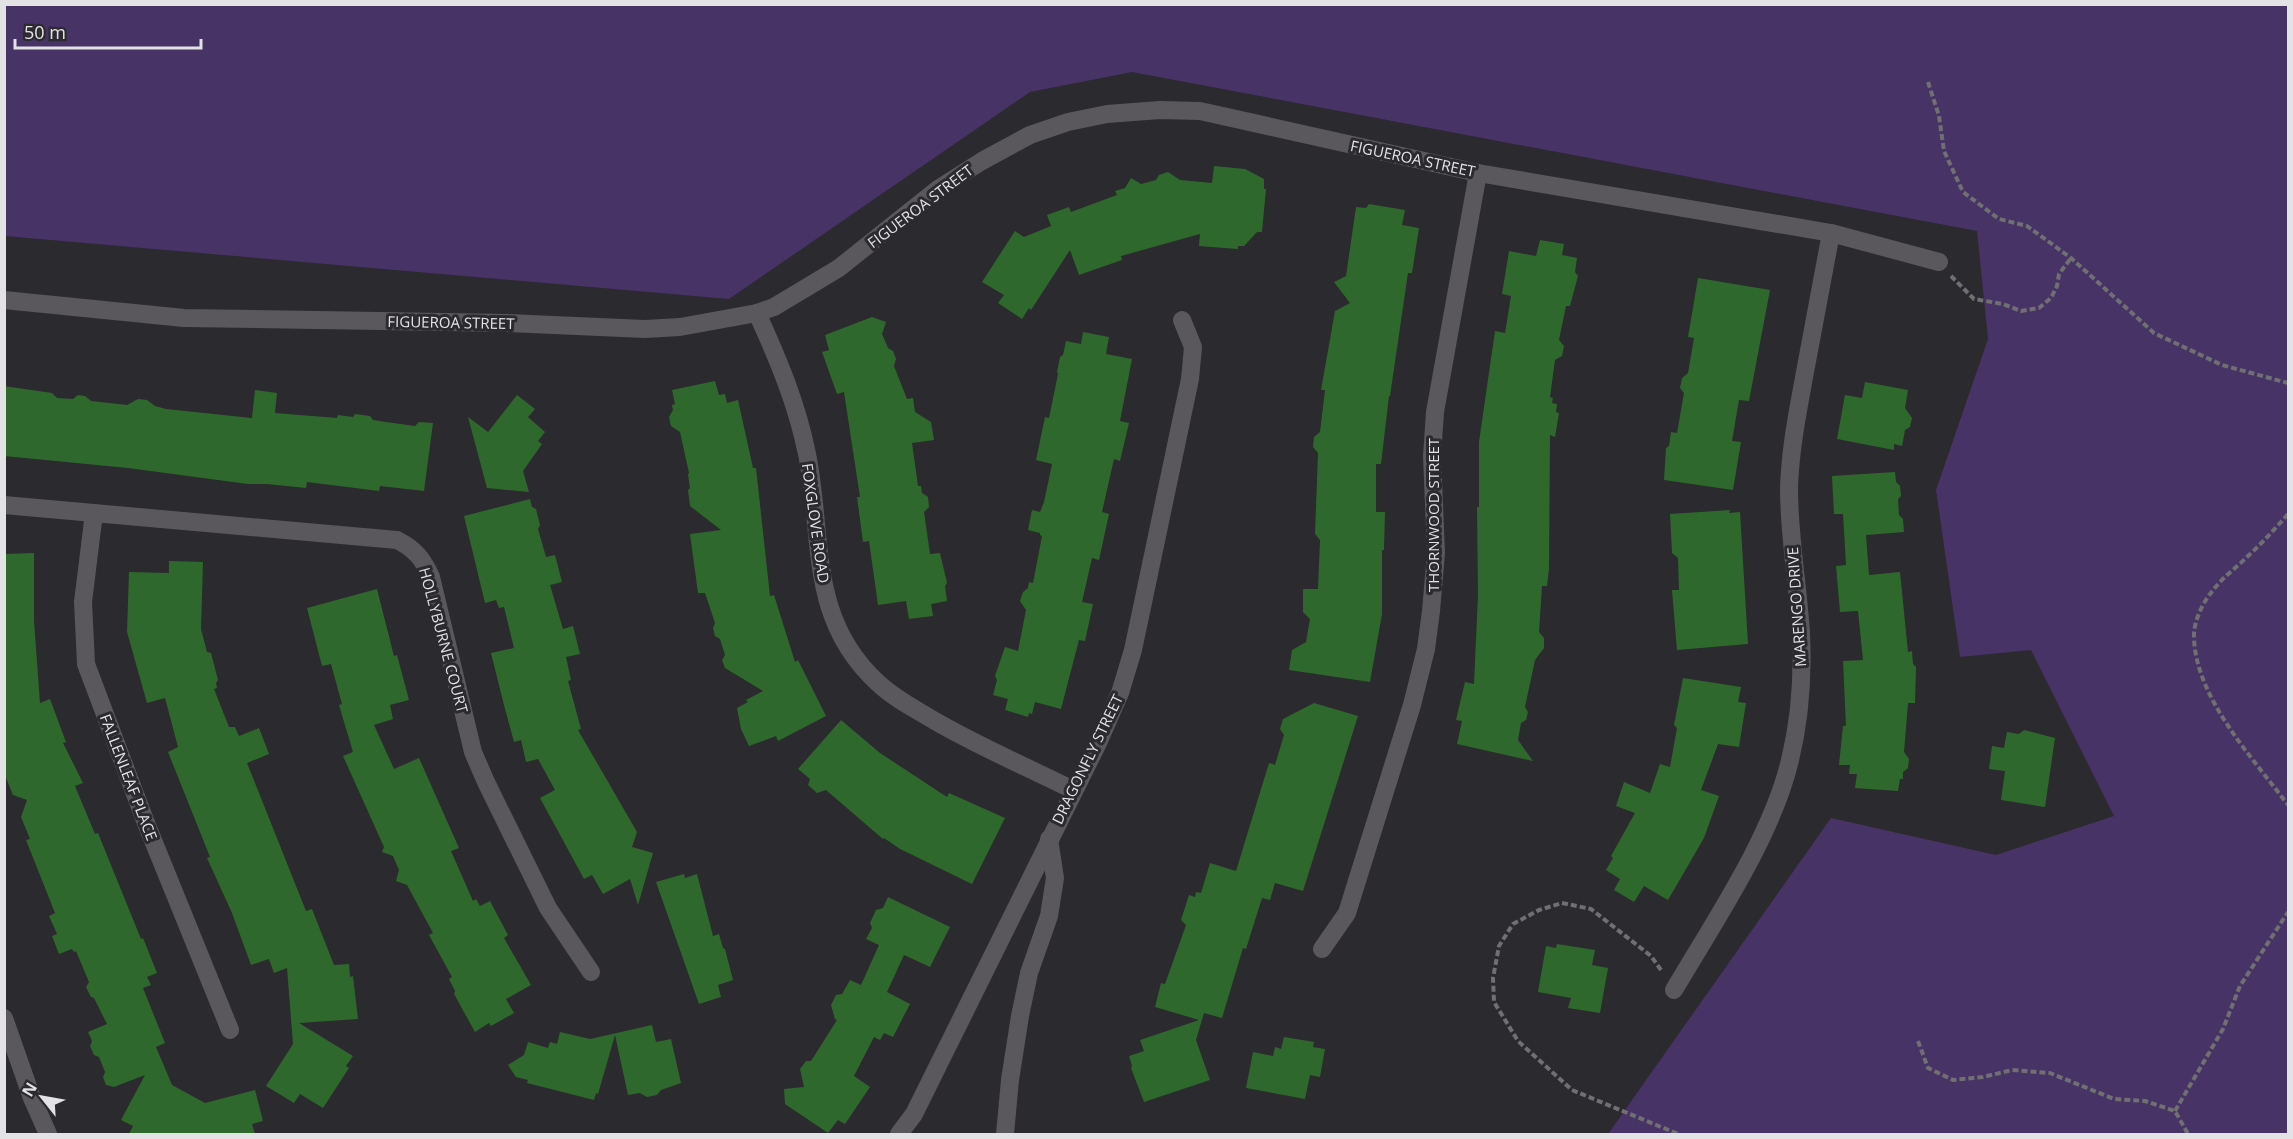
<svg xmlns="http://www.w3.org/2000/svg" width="2293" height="1139" font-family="'Open Sans',sans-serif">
	<rect width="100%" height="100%" fill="#2b2a2e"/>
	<path fill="#473365" d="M4,5h2284v1129h-680l223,-316 165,37 118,-39 -83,-166 -71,7 -24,-167 52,-151 -11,-108 -845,-159 -102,20 -301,207 -724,-63z"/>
	<g fill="#2f682d">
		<path d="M1214,166l31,3 19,10v10h2l-4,43h-5l-13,14h-6v3l-39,-3 1,-12 -79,22 1,4 -43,15 -9,-25 -39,60 -2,-2 -7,11 -24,-16 6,-8 -22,-13 33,-51 9,6 27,-11 -4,-11 22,-8 2,5 46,-17 -2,-4 10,-3 6,-10 10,6 15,-4 3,-5 9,-3 12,8 32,3z"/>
		<path d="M1369,204l36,6 -3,15 17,3 -7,45h-4l-18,123h-1l-8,68h-5v48h9l-1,38h-2v64l-12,68 -81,-12 3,-20 14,-8 4,-23 -7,-7v-23h15l2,-49 -5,-6 3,-81 -5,-6 1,-10 6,-5 5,-42h-4l14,-79 15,-8 -16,-21 12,-6 10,-69 10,1z"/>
		<path d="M1540,240l24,4 -2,11 15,3 -2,14 3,4 -8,30h-4l-7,34 5,6 -2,10 -7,4 -5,37 3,1 -1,5 5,1 -1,8 3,1 -4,24 -5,-2 -1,133 -2,18h-5l-3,46 5,6v10l-9,12 -10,47 3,5 -2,8 -5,3 -3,17 15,21 -76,-17 5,-23 -6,-1 9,-38 9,2 4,-89 -1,-88h2v-65l16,-111 10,2 6,-37 -9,-2 7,-43 27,5z"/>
		<path d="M1698,278l72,12 -21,111 -10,-1 -7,41 9,1 -8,48 -69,-10 2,-32 3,-2 2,-14 6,1 7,-40 -4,-5 2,-10 6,-5 6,-35 -6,-1z"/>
		<path d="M872,317l14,5 -4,12 6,14 5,3 3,8 -2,7 13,33 6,-1 2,14 16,10 3,18 -22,3 6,43h3l1,7 6,4 1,10 -5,5 6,42 10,-1 7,30 -2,3 2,15 -16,3 2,12 -24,3 -3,-18 -28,4 -9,-64 -6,1 -6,-45h3l-16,-105 -7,2 -15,-42 7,-2 -4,-15z"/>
		<path d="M1083,332l26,5 -3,17 26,5 -12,62 9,2 -9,38 -6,-2 -12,53 7,2 -10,46 -7,-2 -10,44 11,2 -8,37 -6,-1 -18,69 -26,-7 -3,12 -3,-1 -1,4 -23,-7 3,-11 -15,-4 4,-15 -2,-4 10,-29 13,4 8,-41 -6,-9 3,-9 5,-4 1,-6 4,1 9,-47 -2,-1v-2l-12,-3 4,-20 8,2 4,-10 8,-38 -16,-4 9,-43 4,1 9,-44 -1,-2 3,-15 3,-2 3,-14 15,3z"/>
		<path d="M715,381l4,14 6,-1 2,9 11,-3 15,68h3l14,128 4,-1 21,67 3,-2 28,56 -48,25 -2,-5 -27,10 -8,-17 -4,-21 11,-6 -2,-2 17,-9 -38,-23 -3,-8 3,-5 -5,-16 -5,-3 -2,-8 2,-5 -10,-30h-7l-8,-59 31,-4 -31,-24 -2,-16 2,-2 -2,-14 1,-1 -9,-41 -9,-6 -2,-9 4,-7 -1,-5 3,-1 -3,-14z"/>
		<path d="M1865,382l43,8 -3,18 7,10 -2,9 -5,3 -3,16 -8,-2v6l-57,-11 8,-44 17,3z"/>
		<path d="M4,386l48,7 5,5 16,1 5,-4 7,1 6,5 36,4 11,-6 9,1 8,6 11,3 86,9 3,-28 22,3 -2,20 62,5 1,-3 15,2 2,-3 15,2 3,4 13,2 29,4 4,-4 14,1 -9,68 -44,-5 -1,5 -72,-9 -1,6 -39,-4h-19l-120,-16 -124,-12z"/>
		<path d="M517,395l18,14 -7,8 17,15 -7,9 4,3 -19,27 6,21 -42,-4 -19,-71 20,15z"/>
		<path d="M1895,472l1,10 4,4 1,10 -3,3 1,16 4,4 1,13 -38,3 3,40 31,-3 8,80 4,-1 1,13 3,3 -1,36h-7l-4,49 5,7 -1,9 -5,4v7h-3l-2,12 -43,-3 2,-14h-8l1,-9h-11l4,-39h3l-3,-65 20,-1 -5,-49 -18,1 -4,-46 10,-1 -3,-51h-9l-2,-38z"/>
		<path d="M530,499l2,8 4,2 4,16 -2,4 8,28 9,-2 7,27 -12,3 13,44 10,-3 7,28 -14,3 5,23 -3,1 13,48 -3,1 59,102 -5,15 21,6 -15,52 -8,-26 -27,15 -11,-19 -8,4 -44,-81 15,-8 -17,-31 -12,3 -5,-22 -7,2 -10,-37 -13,-52 23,-5 -10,-41 -5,1 -3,-8 -11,3 -21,-87z"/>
		<path d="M1730,510l-1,3 11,-1 8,132 -71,6 -5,-60h7l-1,-32 -6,-5 -2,-39z"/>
		<path d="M34,553v68l6,82 10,-4 16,43 -3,1 20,40 -8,3 20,48 3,-1 43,106 2,-1 14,35 -10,4 4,8 -8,3 22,55 -9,4 16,38 33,18 50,-13 8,31 -11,3 3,10h-126l4,-8 -12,-6 24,-45 -31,12 -8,-2 -3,-8 2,-5 -6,-15 -5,-2 -4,-9 2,-5 -4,-9 19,-8 -13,-26 -3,-1 -5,-10 3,-5 -13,-31 -2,1 -2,-3 -13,5 -7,-18 5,-2 -8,-18 6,-3 -29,-73 4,-1 -9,-22 6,-17 -14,-5 -9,-22v-219z"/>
		<path d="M169,561l34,1 -2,67 6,23 4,1 7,27 -2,3 1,5 -3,1 15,38h6l4,9 20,-8 10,26 -22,9 59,148 6,-2 22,56 15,-1 1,13 3,-1 5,43 -59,4 54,33 -7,10 3,2 -26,40 -23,-14 -6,9 -28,-17 27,-42 -6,-76 -13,5 -5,-14 -18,6 -19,-52 -25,-55 3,-1 -42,-105 10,-5 -13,-49 -18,5 -20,-71 2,-60 40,1z"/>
		<path d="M377,589l17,67 3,-1 12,45 -19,5 3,14 -19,6 20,44 25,-11 40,90 -8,3 22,50 3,-2 4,7 10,-5 18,34 -4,3 27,47 -25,14 8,14 -23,13 -2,-3 -14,9 -21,-38 1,-3 -6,-12 3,-2 -23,-42 4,-2 -26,-48 -11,-4 3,-11 -6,-14 -11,-4 2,-5 -41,-91 10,-4 -14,-47 3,-1 -11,-40 -9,2 -15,-58z"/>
		<path d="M1683,678l58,9 -3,15 8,1 -7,44 -21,-3 -17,46 18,6 -15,42 -36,62 -24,-14 -10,16 -20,-12 6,-11 -14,-9 7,-12 -2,-2 24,-43 -19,-7 8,-24 26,11 10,-29 10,3 7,-39 -3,-3z"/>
		<path d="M1314,703l44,13 -55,175 -28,-8 -5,17 -8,-2 -16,51 -3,-1 -21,70 -18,-5 -8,27 14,40 -66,22 -13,-34 1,-2 -3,-10 15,-5 -4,-11 59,-20 -44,-13 6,-24 4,1 21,-59 -5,-5 8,-25 6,2 1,-5 5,1 9,-30 26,8 33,-108 6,2 9,-30 -4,-6 3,-10z"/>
		<path d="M841,720l39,33 67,44 2,-4 56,25 -33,66 -72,-35 -16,-11 -1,1 -57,-49 -9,3 -9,-8 2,-6 -12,-10z"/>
		<path d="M2024,730l31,8 -10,69 -44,-7 4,-29 -16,-2 3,-23 12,2 3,-16 12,2z"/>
		<path d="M684,874l1,4 12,-4 16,62 6,-2 4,14 2,1 8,31 -15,5 3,12 -22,7 -43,-122z"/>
		<path d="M888,897l62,30 -20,40 -26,-12 -17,37 23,12 -17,33 -9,-4 -4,7 -6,-3 -20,39 16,11 -25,37 -7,-4 -10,13 -43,-29 -1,-15 20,-2 -4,-18 6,-8h5l26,-41 -2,-1 -4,-14 5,-10 6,-1 8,-14 11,5 18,-40 -13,-6 6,-11 -2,-5 6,-13 7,-2z"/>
		<path d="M1557,944l38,6 -3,15 16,3 -8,45 -32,-5 3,-10 -33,-6 8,-46 10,2z"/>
		<path d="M652,1025l4,17 15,-3 10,44 -20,7 -4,5 -10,2 -7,-4 -12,2 -13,-60 -17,59 -2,-1 -2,7 -67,-17 1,-3 -12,-3 -8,-12 16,-10 4,-13 20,6 2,-6 7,2 3,-12 30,7z"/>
		<path d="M1284,1037l30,5 -1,5 12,2 -5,28 -10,-2 -5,24 -59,-11 7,-36 20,4 2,-9 6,2z"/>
	</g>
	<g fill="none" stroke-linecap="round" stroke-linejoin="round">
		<g stroke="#706f72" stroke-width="4" stroke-dasharray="6 3" stroke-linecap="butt">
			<path d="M1928,82l11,34 5,35 19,41 36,27 28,7 44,32 83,75 68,32 66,18"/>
			<path d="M1951,276l23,23 29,5 18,7 18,-3 12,-10 6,-12 2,-12 12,-16"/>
			<path d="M2288,514c-13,15 -26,29 -41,43 -10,10 -24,20 -33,32 -11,13 -21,32 -20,50 3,61 59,119 94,166"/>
			<path d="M1661,970l-10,-14 -60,-47 -29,-6 -23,7 -26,14 -14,22 -6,32 1,24 24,39 54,49 106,44"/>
			<path d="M1918,1041l10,27 25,12 30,-3 29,-7 38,3 64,26 31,2 30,10 13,23"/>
			<path d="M2175,1111l48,-82 17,-43 48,-74"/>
		</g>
		<g stroke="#5a585c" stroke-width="18">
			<path d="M4,300l180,18 322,5 139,6 35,-2 77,-14 17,-6 65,-39 99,-79 44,-28 48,-26 38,-13 39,-8 53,-4 40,1 278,62 353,60 108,29"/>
			<path d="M757,313c21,46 40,91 50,141 17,84 0,164 71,229 17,16 37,26 57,38 45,26 92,46 138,69"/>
			<path d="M4,505l393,35c18,9 26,19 34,37l42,175 13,30 62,126 43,64"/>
			<path d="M94,513l-11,89 3,62 60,159 84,207"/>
			<path d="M1322,949l25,-36 65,-208 14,-56 5,-38 5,-58 -4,-97 3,-44 43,-239"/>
			<path d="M1674,990c40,-68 98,-153 116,-230 10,-41 13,-85 11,-127 -3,-48 -12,-96 -12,-144 1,-40 9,-78 16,-117 9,-46 17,-93 26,-139"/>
			<path d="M4,1018l28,80 16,36"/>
			<path d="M899,1134l15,-20 184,-371 22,-50 13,-43 57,-271 3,-32 -11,-27"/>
			<path d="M1005,1134l5,-54 10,-64 9,-43 20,-57 6,-38 -6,-39"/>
		</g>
	</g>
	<g text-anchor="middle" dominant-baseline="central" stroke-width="6" stroke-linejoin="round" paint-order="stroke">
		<g font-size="15" fill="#e3e2e4" stroke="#2b2a2e">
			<text transform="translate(1413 158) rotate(12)">FIGUEROA STREET</text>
			<text transform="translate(920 206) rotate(-37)">FIGUEROA STREET</text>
			<text transform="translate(451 322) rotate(1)">FIGUEROA STREET</text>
			<text transform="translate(1433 515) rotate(-90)">THORNWOOD STREET</text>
			<text transform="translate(816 523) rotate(82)">FOXGLOVE ROAD</text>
			<text transform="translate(1796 607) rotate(-94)">MARENGO DRIVE</text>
			<text transform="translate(444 640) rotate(75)">HOLLYBURNE COURT</text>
			<text transform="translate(1087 759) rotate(-64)">DRAGONFLY STREET</text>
			<text transform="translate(129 777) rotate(69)">FALLENLEAF PLACE</text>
		</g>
	</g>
	<rect width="2293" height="1139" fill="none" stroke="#e3e2e4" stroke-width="12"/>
	<g transform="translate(42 1097) rotate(301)" stroke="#2b2a2e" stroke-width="4.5" paint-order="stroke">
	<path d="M0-4.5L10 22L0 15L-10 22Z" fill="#e3e2e4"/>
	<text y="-9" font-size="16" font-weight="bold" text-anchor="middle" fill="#e3e2e4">N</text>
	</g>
	<path d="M15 39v9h186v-9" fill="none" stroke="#e3e2e4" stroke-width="3"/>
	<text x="24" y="39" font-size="18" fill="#e3e2e4" stroke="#2b2a2e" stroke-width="4.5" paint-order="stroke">50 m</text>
</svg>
